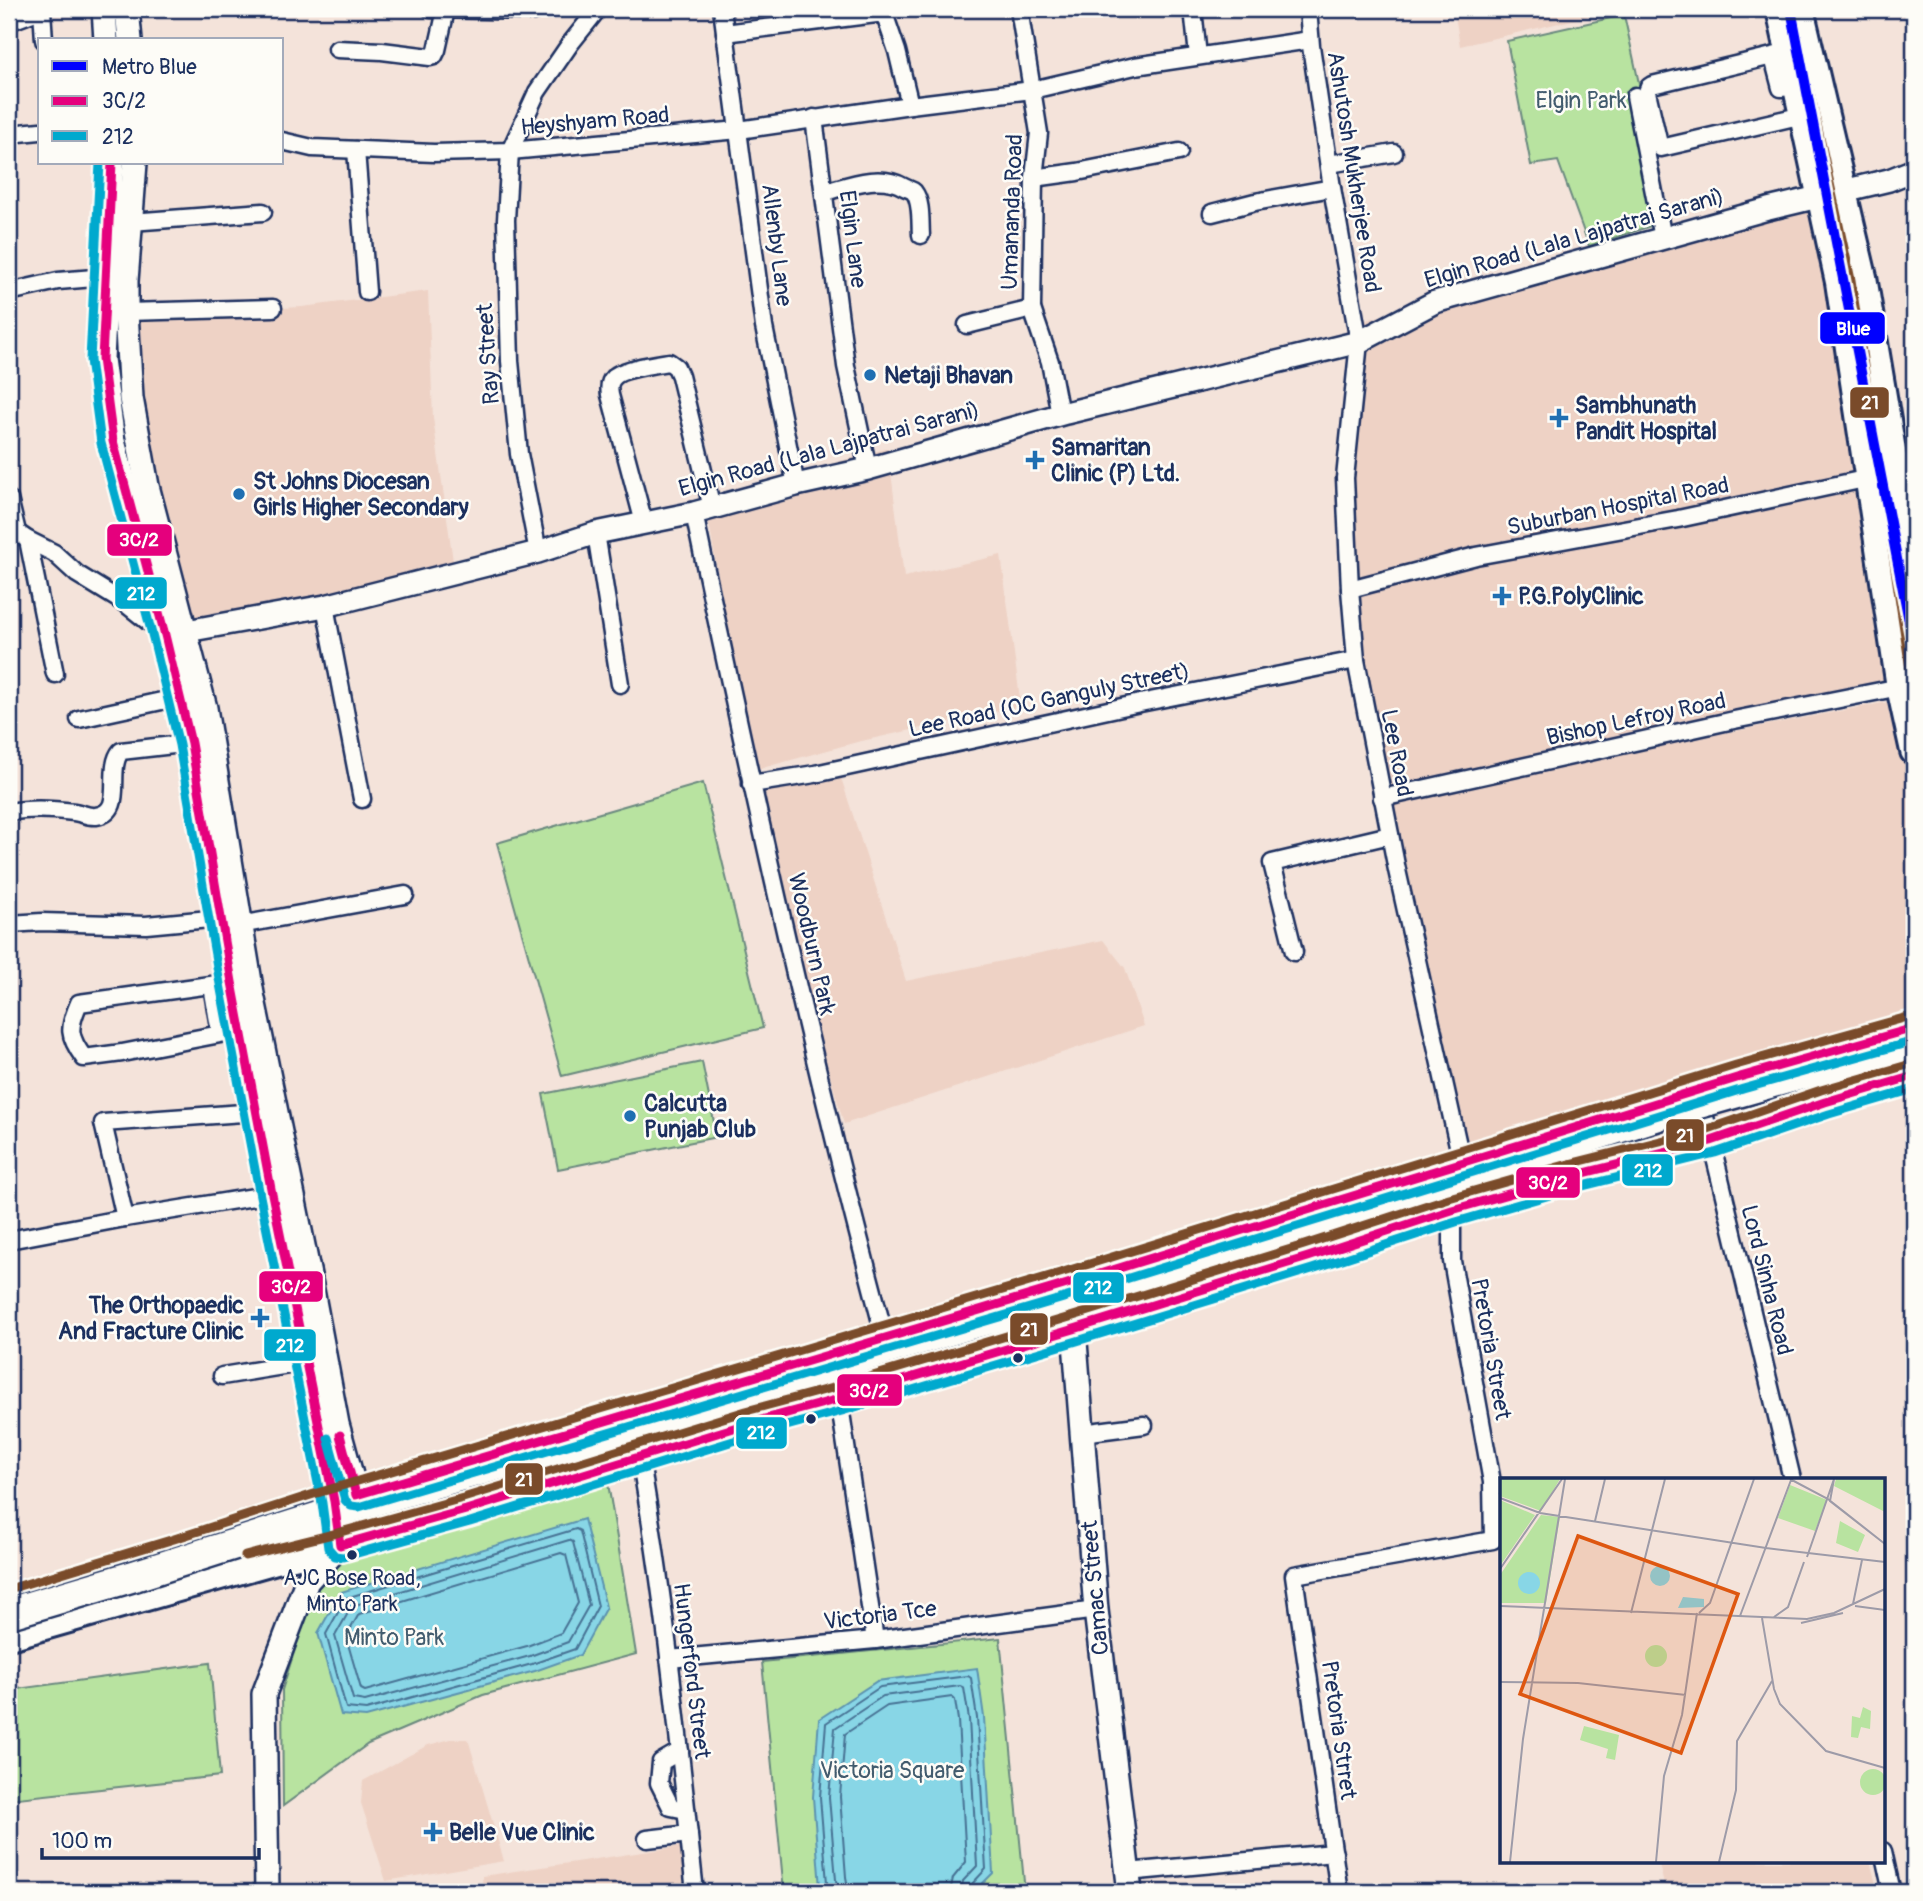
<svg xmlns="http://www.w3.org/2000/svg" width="1923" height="1901" font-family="Pangolin,sans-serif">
	<rect width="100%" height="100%" fill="#f4e3da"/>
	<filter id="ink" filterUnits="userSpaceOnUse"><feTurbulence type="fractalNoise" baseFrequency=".0143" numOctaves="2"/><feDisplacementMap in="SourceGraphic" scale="14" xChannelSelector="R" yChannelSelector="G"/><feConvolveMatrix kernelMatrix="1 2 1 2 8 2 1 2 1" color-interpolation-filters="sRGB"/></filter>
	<g filter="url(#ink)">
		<g fill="#eed2c5">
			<path d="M1454,9h166l-160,37z"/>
			<path d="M1824,202l25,81 65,341v56l-525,109 -32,-143 -4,-132 6,-192 389,-109z"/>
			<path d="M428,291l5,127 20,143 -95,29 -179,50 -11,-34 -53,-208 5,-82 182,-9z"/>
			<path d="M888,448l16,129 97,-22 20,151 -164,36 -106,29 -46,-272z"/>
			<path d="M1914,697v323l-444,134 -79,-349 223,-51z"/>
			<path d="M835,759l71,222 197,-41 22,28 19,58 -300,98 -98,-341z"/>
			<path d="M451,1739h17l36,122 -118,20 -25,-78 2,-22 65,-36z"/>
			<path d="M683,1846l5,46h-205l-1,-16z"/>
			<path d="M1658,1861h212l8,31h-212z"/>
		</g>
		<g fill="#b8e3a0" stroke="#6a897f" stroke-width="2">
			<path d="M1624,15l45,205 -80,26 -31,-85 -27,4 -24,-124z"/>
			<path d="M703,783l60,245 -201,48 -65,-233z"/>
			<path d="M702,1062l15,75 -159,32 -15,-75z"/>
			<path d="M607,1477l29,177 -153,41 -115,49 -85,62 -1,-116 39,-122z"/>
			<path d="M1000,1638l25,254h-241l-22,-230z"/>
			<path d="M210,1663l10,113 -211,23v-109z"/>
		</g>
		<g fill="#88d6e6" stroke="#5c93b0" stroke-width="2">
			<path d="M584,1519l22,88 -26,48 -45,16 -169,46 -25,-2 -23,-82 23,-41z"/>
			<path d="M977,1668l7,49 9,156 -19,19h-146l-8,-4 -7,-91 6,-78 58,-38z"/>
		</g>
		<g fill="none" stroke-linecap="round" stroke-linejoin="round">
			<g stroke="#477294" stroke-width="2">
				<path d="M576,1529l4,2 18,75 -23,43 -43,15 -166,46 -20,-2 -20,-74 20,-36z"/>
				<path d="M569,1540l4,2 16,63 -21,37 -38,14 -165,45 -12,-2 -18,-63 17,-30z"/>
				<path d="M561,1553l5,2 12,48 -17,30 -34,13 -162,45 -4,-2 -15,-52 13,-23z"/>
				<path d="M830,1892l-3,-9 -7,-86 6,-74 54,-36 88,-11 3,2 6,40 9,151 -15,16 -1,7"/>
				<path d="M838,1892l-2,-12 -7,-83 6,-69 48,-32 77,-10 4,2 5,31 8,147 -14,15 -2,11"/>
				<path d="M849,1892l-3,-15 -6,-80 5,-63 42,-28 65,-9 3,3 3,20 8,142 -13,16 -3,14"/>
			</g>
			<g stroke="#1b2f5e" stroke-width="21">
				<g id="minor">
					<path d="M431,9l102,2 6,-2"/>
					<path d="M722,9l42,318 32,158"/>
					<path d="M1019,9l20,124 -5,45 -2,131 18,53 10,52"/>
					<path d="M1193,9l5,47"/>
					<path d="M1308,9l3,37 21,142 27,154 -14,136 5,111 6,71 41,210 61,275 -4,37"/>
					<path d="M42,10l2,30"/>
					<path d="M9,22l34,-13"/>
					<path d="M725,33l159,-20 13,38 13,54"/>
					<path d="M337,49l45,2 48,6 4,-1 3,-6 9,-40"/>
					<path d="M1789,52l-137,33 -3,2 -2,5 12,52 2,4 142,-33"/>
					<path d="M1775,65l6,23 15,-2"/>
					<path d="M1635,96l28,142"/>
					<path d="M814,118l32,248 22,103"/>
					<path d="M9,134l31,-3"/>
					<path d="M282,141l30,7 122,5 76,-2 229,-21 171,-25 122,-15 103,-24 175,-26"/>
					<path d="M356,150l11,142"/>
					<path d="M1329,164l65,-11"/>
					<path d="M1034,178l43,-6 102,-20"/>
					<path d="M825,192c25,-7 55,-19 79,-5 3,2 7,2 10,5 8,10 6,31 7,43"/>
					<path d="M1212,213l43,-11 77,-14"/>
					<path d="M131,222l132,-10"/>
					<path d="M9,292l49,-11 48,-4"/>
					<path d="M126,312l147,-4"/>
					<path d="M967,325l65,-16"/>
					<path d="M9,499l8,33"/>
					<path d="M694,513c61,291 125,582 203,869"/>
					<path d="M644,523l-34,-128c-1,-6 -1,-13 3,-17 7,-9 44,-14 56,-16l7,5 4,9 32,132"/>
					<path d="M9,527l19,13 26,13 23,21 49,30 39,31"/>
					<path d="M596,533l24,151"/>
					<path d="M28,540l27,134"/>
					<path d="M538,552l-19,-98 -9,-93 -4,-141 4,-69 27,-59 33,-48 28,-35"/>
					<path d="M1350,589l126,-33 202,-37 196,-42"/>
					<path d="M325,606l37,193"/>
					<path d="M79,719l101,-22"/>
					<path d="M751,784l64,-10 325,-71 216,-43"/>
					<path d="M1382,798l352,-78 166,-33"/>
					<path d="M9,812c21,-4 43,-3 65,0 7,1 15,5 22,4 31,-4 9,-46 25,-65l70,-8"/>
					<path d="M9,924l33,-2 104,3 74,-7"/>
					<path d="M240,925l165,-30"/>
					<path d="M1294,952l-22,-89 118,-28"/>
					<path d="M232,982l-153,21c-11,25 -11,33 5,55l38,-5 119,-23"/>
					<path d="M212,986l8,47"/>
					<path d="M1700,1097l11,44 81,338"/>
					<path d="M125,1218l-22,-95 154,-11"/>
					<path d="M9,1240l116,-22 147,-24"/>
					<path d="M222,1376l85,-14"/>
					<path d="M839,1399l36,241"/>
					<path d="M633,1419c30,157 45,315 62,473"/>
					<path d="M1082,1433l62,-8"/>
					<path d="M669,1659l206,-19 221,-30"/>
					<path d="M680,1751l-19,11 -2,21 12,24 15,3"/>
					<path d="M647,1839l42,-5"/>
					<path d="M1883,1851l9,41"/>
					<path d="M1127,1872l207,-19"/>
					<path d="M1339,1892l-45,-317 199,-35 -1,-58 -40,-221v-56"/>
				</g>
			</g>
			<g stroke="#1b2f5e" stroke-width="26">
				<path id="tertiary" d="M170,634l155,-28 213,-54 58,-19 98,-20 102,-28 72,-16 198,-56 293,-71 76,-40 333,-93 121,-29 25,-10"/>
			</g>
			<g stroke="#1b2f5e" stroke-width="28">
				<g id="secondary">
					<path d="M104,9l2,31"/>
					<path d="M127,9l3,31"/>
					<path d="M112,163l-10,196 11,82 52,194 26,108 41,239 40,212 62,307 6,44 -33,36 -43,113 3,198"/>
					<path d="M135,163l-9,118v31l5,86 16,88 58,222 47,286 60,296 25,134 31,113"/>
					<path d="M1064,1285l10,44 22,281 34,282"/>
				</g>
			</g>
			<g stroke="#1b2f5e" stroke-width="32">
				<g id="primary">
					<path d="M1780,9l59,273 61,405 14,64"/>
					<path d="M1800,9l63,268 51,305"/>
					<path d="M1091,1276l315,-96"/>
					<path d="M9,1636l267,-76 64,-15 126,-35 284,-87 89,-24 235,-70 234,-72 144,-47 116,-33 143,-36 114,-39 89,-26"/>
				</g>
			</g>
			<use href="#minor" stroke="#fdfcf7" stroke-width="16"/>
			<use href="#tertiary" stroke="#fdfcf7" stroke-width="21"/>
			<use href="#secondary" stroke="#fdfcf7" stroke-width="23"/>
			<use href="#primary" stroke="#fdfcf7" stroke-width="26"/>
			<g stroke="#1b2f5e" stroke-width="35" stroke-linecap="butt">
				<path id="motorway-bridge" d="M9,1613l125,-37 220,-70 316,-91 303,-92 114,-31 173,-51 421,-133 233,-66"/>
			</g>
			<use href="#motorway-bridge" stroke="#fdfcf7" stroke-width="30"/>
			<g stroke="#fdfcf7" stroke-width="14">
				<g id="bus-1">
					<path d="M112,163l-10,196 11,82 52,194 26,108 41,239 40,212 62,307 6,44 126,-35 284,-87 89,-24 235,-70 234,-72 144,-47 116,-33 143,-36 114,-39 89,-26"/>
					<path d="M340,1435l16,60 708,-210 676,-208 174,-49"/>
				</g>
			</g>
			<g stroke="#fdfcf7" stroke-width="14">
				<g id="bus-2">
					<path d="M100,163l-10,197 11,83 52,195 26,107 41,239 40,212 62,307 6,45 7,8 8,1 127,-35 283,-87 89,-24 235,-70 235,-72 144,-47 115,-33 144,-36 114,-39 85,-25"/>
					<path d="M328,1438l17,62 6,6 8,1 708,-210 676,-208 171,-48"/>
				</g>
			</g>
			<g stroke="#fdfcf7" stroke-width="14">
				<g id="bus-3">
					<path d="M1792,9l59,271 63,415"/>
					<path d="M245,1556l92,-23 126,-35 283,-87 90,-24 234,-70 234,-72 145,-47 116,-33 143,-36 113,-39 90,-26"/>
					<path d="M9,1589l165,-50 140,-45 746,-221 676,-208 175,-49"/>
				</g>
			</g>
			<use href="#bus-1" stroke="#e5007d" stroke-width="9"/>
			<use href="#bus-2" stroke="#00a9ce" stroke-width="9"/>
			<use href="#bus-3" stroke="#7a4b2a" stroke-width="9"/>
			<g stroke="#fdfcf7" stroke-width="16">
				<path id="metro-1" d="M1791,9l123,638"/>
			</g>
			<use href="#metro-1" stroke="#00f" stroke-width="10"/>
		</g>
	</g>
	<g fill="#1f6fb2" stroke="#fdfcf7" stroke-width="2.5">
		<circle cx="870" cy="375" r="7"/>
		<path d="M1555.5 407.5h7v7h7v7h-7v7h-7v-7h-7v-7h7z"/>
		<path d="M1031.5 449.5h7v7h7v7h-7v7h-7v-7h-7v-7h7z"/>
		<circle cx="239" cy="494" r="7"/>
		<path d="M1498.5 585.5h7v7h7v7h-7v7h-7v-7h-7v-7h7z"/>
		<circle cx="630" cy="1116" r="7"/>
		<path d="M256.5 1307.5h7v7h7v7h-7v7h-7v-7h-7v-7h7z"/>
		<path d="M429.5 1821.5h7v7h7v7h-7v7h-7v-7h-7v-7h7z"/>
	</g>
	<g fill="#1b2f5e" stroke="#fdfcf7" stroke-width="2.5">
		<circle cx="1018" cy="1358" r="6"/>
		<circle cx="811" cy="1419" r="6"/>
		<circle cx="352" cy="1555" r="6"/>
	</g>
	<g text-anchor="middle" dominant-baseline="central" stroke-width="5" stroke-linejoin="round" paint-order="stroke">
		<g font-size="21" fill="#1b2f5e" stroke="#fdfcf7">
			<text x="352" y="1578">AJC Bose Road,<tspan x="352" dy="26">Minto Park</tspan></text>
		</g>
		<g font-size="23" fill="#425c6e" stroke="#fdfcf7">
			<text x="1581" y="100">Elgin Park</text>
			<text x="394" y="1637">Minto Park</text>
			<text x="892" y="1770">Victoria Square</text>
		</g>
		<g font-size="23" fill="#1b2f5e" stroke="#fdfcf7">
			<text transform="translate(595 121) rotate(-5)">Heyshyam Road</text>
			<text transform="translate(1354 172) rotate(81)">Ashutosh Mukherjee Road</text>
			<text transform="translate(1012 212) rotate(-88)">Umananda Road</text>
			<text transform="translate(1574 238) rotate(-16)">Elgin Road (Lala Lajpatrai Sarani)</text>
			<text transform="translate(853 239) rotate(83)">Elgin Lane</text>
			<text transform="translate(777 245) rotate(83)">Allenby Lane</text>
			<text transform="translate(488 354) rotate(-94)">Ray Street</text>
			<text transform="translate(829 449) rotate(-15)">Elgin Road (Lala Lajpatrai Sarani)</text>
			<text transform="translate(1618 506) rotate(-11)">Suburban Hospital Road</text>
			<text transform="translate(1049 700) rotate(-12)">Lee Road (OC Ganguly Street)</text>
			<text transform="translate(1636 719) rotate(-12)">Bishop Lefroy Road</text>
			<text transform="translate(1397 753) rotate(79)">Lee Road</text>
			<text transform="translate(812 944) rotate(77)">Woodburn Park</text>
			<text transform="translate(1767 1280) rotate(76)">Lord Sinha Road</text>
			<text transform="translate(1491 1349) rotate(80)">Pretoria Street</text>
			<text transform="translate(1095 1588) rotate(-95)">Camac Street</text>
			<text transform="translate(880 1615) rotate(-7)">Victoria Tce</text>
			<text transform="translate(692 1671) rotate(83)">Hungerford Street</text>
			<text transform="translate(1339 1730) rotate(82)">Pretoria Strret</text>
		</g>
		<g font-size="23" font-weight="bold" fill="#1b2f5e" stroke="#fdfcf7" text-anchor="start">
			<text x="884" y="375">Netaji Bhavan</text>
			<text x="1575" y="405">Sambhunath<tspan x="1575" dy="26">Pandit Hospital</tspan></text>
			<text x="1051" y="447">Samaritan<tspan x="1051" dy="26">Clinic (P) Ltd.</tspan></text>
			<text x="253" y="481">St Johns Diocesan<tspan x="253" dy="26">Girls Higher Secondary</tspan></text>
			<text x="1518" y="596">P.G.PolyClinic</text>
			<text x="644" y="1103">Calcutta<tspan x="644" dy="26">Punjab Club</tspan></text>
			<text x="244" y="1305" text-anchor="end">The Orthopaedic<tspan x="244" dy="26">And Fracture Clinic</tspan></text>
			<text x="449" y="1832">Belle Vue Clinic</text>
		</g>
	</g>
	<g transform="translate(1500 1478)">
		<rect width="385" height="385" fill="#f4e3da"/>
		<path d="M0,1h60l-19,32 -41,-15zM336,1h49v33l-51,-26zM290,7l37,15 -12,31 -37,-13zM0,22l35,15 -35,51zM41,37l19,2 -14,86h-46v-28zM340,43l25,14 -7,17 -22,-9zM145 178a11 11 0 1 1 22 0a11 11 0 1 1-22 0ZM363,229l8,4 -1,18 -9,-2 -3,11 -7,-1 1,-21 8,2zM84,248l35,9 -4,25 -9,-2 2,-9 -28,-9zM360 304a13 13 0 1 1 26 0a13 13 0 1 1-26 0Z" fill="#b8e3a0"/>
		<path d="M150 98a10 10 0 1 1 20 0a10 10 0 1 1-20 0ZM18 105a11 11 0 1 1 22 0a11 11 0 1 1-22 0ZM183,119l21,2v8l-26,1z" fill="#88d6e6"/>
		<path fill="none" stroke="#9d9ba8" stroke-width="2" d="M290,1l38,20 57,45M334,1l-4,22 55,43M0,20l40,15 226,35 119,14M95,43l10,-42M307,79l27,-78M0,91l62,-90M353,126l9,-44M0,128l307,13 27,-6 51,-24M355,128l30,4M131,135l34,-134M199,135l11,-10 44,-124M240,138l51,-136M274,139l14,-10 16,-45M262,140l12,71 6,15 46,47 59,17M301,145l42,-10M0,204l78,1 108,12M10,384l13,-123 42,-260M156,384l8,-86 18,-61 15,-102M219,384l17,-72 1,-49 35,-60"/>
		<path fill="#de5710" fill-opacity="0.15" stroke="#de5710" stroke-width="3.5" d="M78,58l160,58 -57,159 -161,-59z"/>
		<rect width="385" height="385" fill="none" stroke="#1b2f5e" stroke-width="3.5"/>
	</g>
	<g stroke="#fdfcf7" stroke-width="2.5">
		<rect x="1819" y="311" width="67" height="34" rx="7" fill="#00f"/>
		<rect x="1849" y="386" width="41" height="33" rx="7" fill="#7a4b2a"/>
		<rect x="106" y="523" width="67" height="34" rx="7" fill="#e5007d"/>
		<rect x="114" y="576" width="54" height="34" rx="7" fill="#00a9ce"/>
		<rect x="1665" y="1118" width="40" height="34" rx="7" fill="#7a4b2a"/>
		<rect x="1621" y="1153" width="53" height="34" rx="7" fill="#00a9ce"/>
		<rect x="1515" y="1166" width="66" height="33" rx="7" fill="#e5007d"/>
		<rect x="258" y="1270" width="66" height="33" rx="7" fill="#e5007d"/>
		<rect x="1072" y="1271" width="53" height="33" rx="7" fill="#00a9ce"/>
		<rect x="1009" y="1312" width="40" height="34" rx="7" fill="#7a4b2a"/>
		<rect x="263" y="1328" width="54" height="34" rx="7" fill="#00a9ce"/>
		<rect x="836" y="1373" width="67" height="34" rx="7" fill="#e5007d"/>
		<rect x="735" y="1416" width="53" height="34" rx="7" fill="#00a9ce"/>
		<rect x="504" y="1462" width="40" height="34" rx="7" fill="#7a4b2a"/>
	</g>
	<g font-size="19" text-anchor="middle" font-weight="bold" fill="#fff">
		<text x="1853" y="335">Blue</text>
		<text x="1870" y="409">21</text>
		<text x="139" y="546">3C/2</text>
		<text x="141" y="600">212</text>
		<text x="1685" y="1142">21</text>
		<text x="1648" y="1177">212</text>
		<text x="1548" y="1189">3C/2</text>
		<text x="291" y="1293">3C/2</text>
		<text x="1098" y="1294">212</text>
		<text x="1029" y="1336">21</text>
		<text x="290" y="1352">212</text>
		<text x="869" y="1397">3C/2</text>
		<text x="761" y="1439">212</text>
		<text x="524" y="1486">21</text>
	</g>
	<rect width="1923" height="1901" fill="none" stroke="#fdfcf7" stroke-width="35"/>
	<rect x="18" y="18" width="1888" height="1866" fill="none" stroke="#1b2f5e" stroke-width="2.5" filter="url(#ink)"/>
	<rect x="38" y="38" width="245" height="126" fill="#fdfcf7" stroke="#a3aaba" stroke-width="2"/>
	<rect x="52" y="61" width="35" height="10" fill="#0000ff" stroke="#a3aaba" stroke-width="2"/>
	<text x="102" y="74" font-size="21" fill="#1b2f5e">Metro Blue</text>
	<rect x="52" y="96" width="35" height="10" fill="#e5007d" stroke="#a3aaba" stroke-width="2"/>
	<text x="102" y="108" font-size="21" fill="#1b2f5e">3C/2</text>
	<rect x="52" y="131" width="35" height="10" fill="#00a9ce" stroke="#a3aaba" stroke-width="2"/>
	<text x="102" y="144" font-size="21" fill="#1b2f5e">212</text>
	<path d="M42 1848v10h217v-10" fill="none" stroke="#1b2f5e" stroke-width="3.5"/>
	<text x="52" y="1848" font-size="21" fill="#1b2f5e" stroke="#fdfcf7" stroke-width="5" paint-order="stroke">100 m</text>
</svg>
